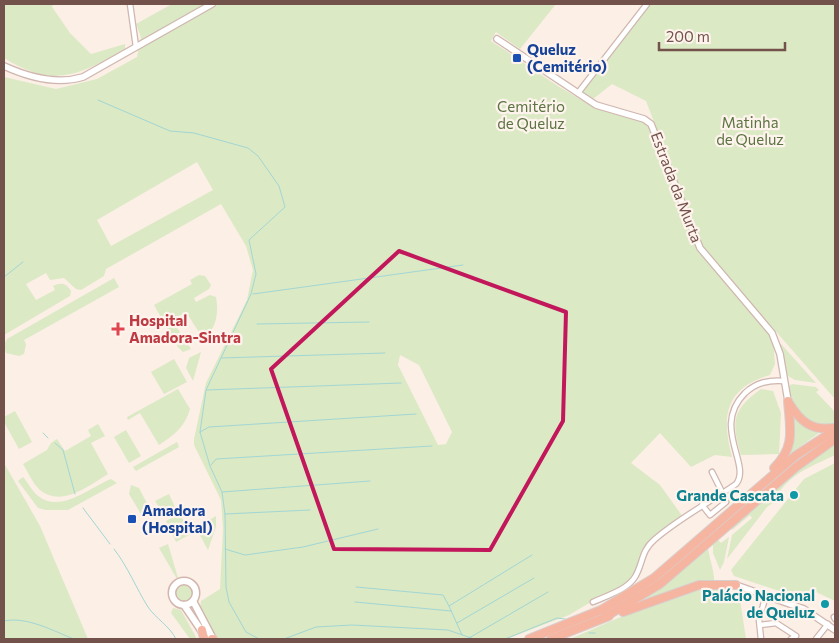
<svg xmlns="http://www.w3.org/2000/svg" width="839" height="643" font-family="Commissioner,sans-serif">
	<rect width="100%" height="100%" fill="#fcefe6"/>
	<g fill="#dbe9c5" fill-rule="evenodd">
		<path d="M4,4h49l-1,3 18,26 21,21 34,-10v5c-45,26 -72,40 -121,9z"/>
		<path d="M172,4h384l-36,45 -24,-17 -5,9c33,21 65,46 100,64 21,11 45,7 62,26l5,1 -12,-31 -34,-17 -19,15 -15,-6 73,-89h184v395l-63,-72 3,37 -5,11c-45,13 -49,41 -38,82l-17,-2 -24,12 -31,-34 -29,30 29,22 23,32 -37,30 -17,37 -33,15 -27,16 -62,24h-289l-18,-31 1,-7 19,-12 3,-60 -2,-29 -27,-55v-6l12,-56 41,-83 6,-30 -7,-24 -25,-42 -115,65 -2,7 -23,14 -5,-1 -12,-11 -14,2 -4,-7 -20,11 10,16 19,-10 -2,-4c9,-4 13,-3 18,5l-1,5 -66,39v-258l52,12 41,-10 40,-22 4,-20 -5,-13zM197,162l16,28 -102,56 -14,-26zM400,355l19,10 33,67 -6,12 -8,1 -40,-80z"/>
		<path d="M199,275l6,1 6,9 -2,4 -15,9 2,4 14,-7 6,2c3,17 0,31 -12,43l-18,-28 -14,8 19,29 -8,3 -5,-5 -24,-42 38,-21 -2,-4z"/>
		<path d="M114,278l5,9 -95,53 2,4 -2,10 -5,2 -13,-3 -2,-8 3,-6z"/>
		<path d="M780,344h1l35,39 -21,-3 -7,-4z"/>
		<path d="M201,352l-8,29 -7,-13 3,-10z"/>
		<path d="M174,359l13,23 -23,12 -13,-22z"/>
		<path d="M792,384l24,3 3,3 -3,2 19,20v11l-18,3 -21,-15 -8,-24z"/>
		<path d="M178,389l12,20c-5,18 -16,26 -31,36l-19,-32 -12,7 -1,-3z"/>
		<path d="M761,389l12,2 8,22 -2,41 -38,1c-10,-34 -9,-45 20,-66z"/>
		<path d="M15,411l17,31 -13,7 -15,-27v-5z"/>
		<path d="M793,415l8,9 18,9 -28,20z"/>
		<path d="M98,424l7,12 -14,7 17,31c-18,11 -46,34 -68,16 -7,-6 -12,-18 -17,-26l24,-14 4,-7 6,-4 8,12 26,-15 -3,-6z"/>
		<path d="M126,430l15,26 -12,7 -15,-26z"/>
		<path d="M177,442l2,5 -43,24 -3,-4z"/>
		<path d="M835,443v12c-18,9 -37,15 -51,31 -6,6 -9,17 -17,21l-40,52 5,-24 20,-17 -2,-3 -18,15 -2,-3 62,-52z"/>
		<path d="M4,463l36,63 48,113h-84z"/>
		<path d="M835,463v138l-21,-10 -5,10 -75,-25 -3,-6 73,-91z"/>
		<path d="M23,477c5,6 9,14 15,19 23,18 52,-9 73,-17l6,4 -49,27h-22l-8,-2 -20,-27z"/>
		<path d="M131,485l8,3 11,21 -2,6 -7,-1 -12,-20z"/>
		<path d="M169,494l6,13 -12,6 -8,-12z"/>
		<path d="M177,515l4,1 10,18 -15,8 -10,-21z"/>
		<path d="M216,516v11l-8,23 -12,-22z"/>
		<path d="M729,537l-5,25 -4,8 -7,-17v-10l4,-4 4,4z"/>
		<path d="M168,544l10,34 -1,1 -18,-31z"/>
		<path d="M708,548c1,9 7,26 6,33l-21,3 -53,19z"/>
		<circle cx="184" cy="592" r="9"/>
		<path d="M702,588l30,1 -4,8 12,3 6,39h-176l69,-30z"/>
		<path d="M173,608l8,2 16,29h-7l-19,-26z"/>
	</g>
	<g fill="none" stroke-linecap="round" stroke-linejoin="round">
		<g stroke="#a2d6d4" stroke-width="1">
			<path d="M98,100l72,31 24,2 54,15 10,8 21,30 6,21 -36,33 7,34 -5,20 -45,96 -6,42 10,34 12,26 3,22 1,73 3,15 17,30 13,7"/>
			<path d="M4,277l19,-15"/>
			<path d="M253,294l210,-29"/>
			<path d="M257,324l112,-2"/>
			<path d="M221,358l164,-5"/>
			<path d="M207,390l194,-7"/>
			<path d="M200,432l9,-5 207,-13"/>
			<path d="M43,433l5,5"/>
			<path d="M55,443l8,7 12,44"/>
			<path d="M211,465l5,-6 216,-13"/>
			<path d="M222,492l148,-11"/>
			<path d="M83,508l27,36"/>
			<path d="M225,514l85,-4"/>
			<path d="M114,549c14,18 22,39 34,58 8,12 21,18 28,32"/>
			<path d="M225,549l20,6 58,-8 75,-18"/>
			<path d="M356,587l87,8 6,11"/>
			<path d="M355,602l96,9"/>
			<path d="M4,621c23,-5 49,10 70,18"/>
			<path d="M457,623l77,-45"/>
			<path d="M589,633h6"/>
			<path d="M462,635l-13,-29 83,-51"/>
			<path d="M469,638l79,-46"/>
			<path d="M284,639l32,-12 36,-2 96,5 26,9"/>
			<path d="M505,639l52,-21 8,1"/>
		</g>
		<g stroke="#cfb7b0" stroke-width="7">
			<g id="minor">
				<path d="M130,4l6,43"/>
				<path d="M578,93l69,-89"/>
				<path d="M712,472l9,18 -3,2"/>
				<path d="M702,505l8,10 16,-13"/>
				<path d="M593,602c13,-6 34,-12 42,-25 8,-13 6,-26 19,-37 25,-22 55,-37 82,-56 16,-19 -25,-57 9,-91 12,-11 24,-13 39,-12"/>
				<path d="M834,617l1,2"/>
				<path d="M760,625l16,-2 20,13 -5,3"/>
				<path d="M761,639l-2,-19 7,-25"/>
				<path d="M816,639l12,-15"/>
			</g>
		</g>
		<g stroke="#cfb7b0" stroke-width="8">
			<g id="tertiary">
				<path d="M497,39l99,66 48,14 7,5 49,124 72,85 8,21 8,47"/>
				<path d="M4,66c24,11 52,19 79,11l129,-73"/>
				<path d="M736,585l68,24 31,21"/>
			</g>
		</g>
		<g stroke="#d2b6ad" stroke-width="9">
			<g id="secondary">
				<circle cx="184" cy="593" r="12"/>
				<path d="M193,601l20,38"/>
				<path d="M184,605l19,28"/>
			</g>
		</g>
		<g stroke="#d8cfcd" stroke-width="10">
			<g id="trunk">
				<path d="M789,403c11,18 22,28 44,25"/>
				<path d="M774,468c22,-22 16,-39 14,-67"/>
				<path d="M623,612l76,-27h37"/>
				<path d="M605,617l55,-33 136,-117 39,-28"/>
				<path d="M202,630l2,9"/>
				<path d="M212,639h1"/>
				<path d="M529,639l72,-29 53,-32 141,-122 40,-26"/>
				<path d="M551,639l58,-23"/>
			</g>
		</g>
		<use href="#minor" stroke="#fff" stroke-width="4.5"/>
		<use href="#tertiary" stroke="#fff" stroke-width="5.5"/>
		<use href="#secondary" stroke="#fff" stroke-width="6"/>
		<use href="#trunk" stroke="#f6b5a0" stroke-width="8"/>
	</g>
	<path fill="none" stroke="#c2185b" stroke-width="4" stroke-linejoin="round" d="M399,251l167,61 -3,109 -73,129 -156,-1 -63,-180z"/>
	<g fill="#1a4fb4" stroke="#fef4ed" stroke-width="2">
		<rect x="512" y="53" width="10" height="10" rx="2.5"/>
		<rect x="127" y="514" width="10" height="10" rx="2.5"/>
	</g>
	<path fill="#e0444e" stroke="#fef4ed" stroke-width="2" d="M115.5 321.5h5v5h5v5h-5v5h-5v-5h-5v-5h5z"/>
	<g fill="#0f9aa8" stroke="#fef4ed" stroke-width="2">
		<circle cx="794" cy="495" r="5"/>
		<circle cx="825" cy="604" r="5"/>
	</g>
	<g text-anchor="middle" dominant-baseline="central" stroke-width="4.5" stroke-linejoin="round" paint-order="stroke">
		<g font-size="15" font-weight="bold" fill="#164399" stroke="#fef4ed" text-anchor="start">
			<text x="527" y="49">Queluz<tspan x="527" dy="17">(Cemitério)</tspan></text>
			<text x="142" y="510">Amadora<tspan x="142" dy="17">(Hospital)</tspan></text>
		</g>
		<g font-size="15" fill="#5b7441" stroke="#fef4ed">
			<text x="531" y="106">Cemitério<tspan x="531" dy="17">de Queluz</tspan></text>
			<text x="750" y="122">Matinha<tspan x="750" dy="17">de Queluz</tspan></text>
		</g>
		<g font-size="15" fill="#74524c" stroke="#fef4ed">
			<text transform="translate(677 187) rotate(69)">Estrada da Murta</text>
		</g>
		<g font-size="15" font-weight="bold" fill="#be3a42" stroke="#fef4ed" text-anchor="start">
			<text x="129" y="320">Hospital<tspan x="129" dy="17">Amadora-Sintra</tspan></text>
		</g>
		<g font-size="15" font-weight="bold" fill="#0d838f" stroke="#fef4ed" text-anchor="end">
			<text x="784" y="495">Grande Cascata</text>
			<text x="815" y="595">Palácio Nacional<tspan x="815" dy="17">de Queluz</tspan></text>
		</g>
	</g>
	<rect width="839" height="643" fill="none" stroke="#74524c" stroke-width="10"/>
	<path d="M659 42v8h126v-8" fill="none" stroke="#74524c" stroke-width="2.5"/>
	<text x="666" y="42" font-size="15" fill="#74524c" stroke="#fef4ed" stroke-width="4" paint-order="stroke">200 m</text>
</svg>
